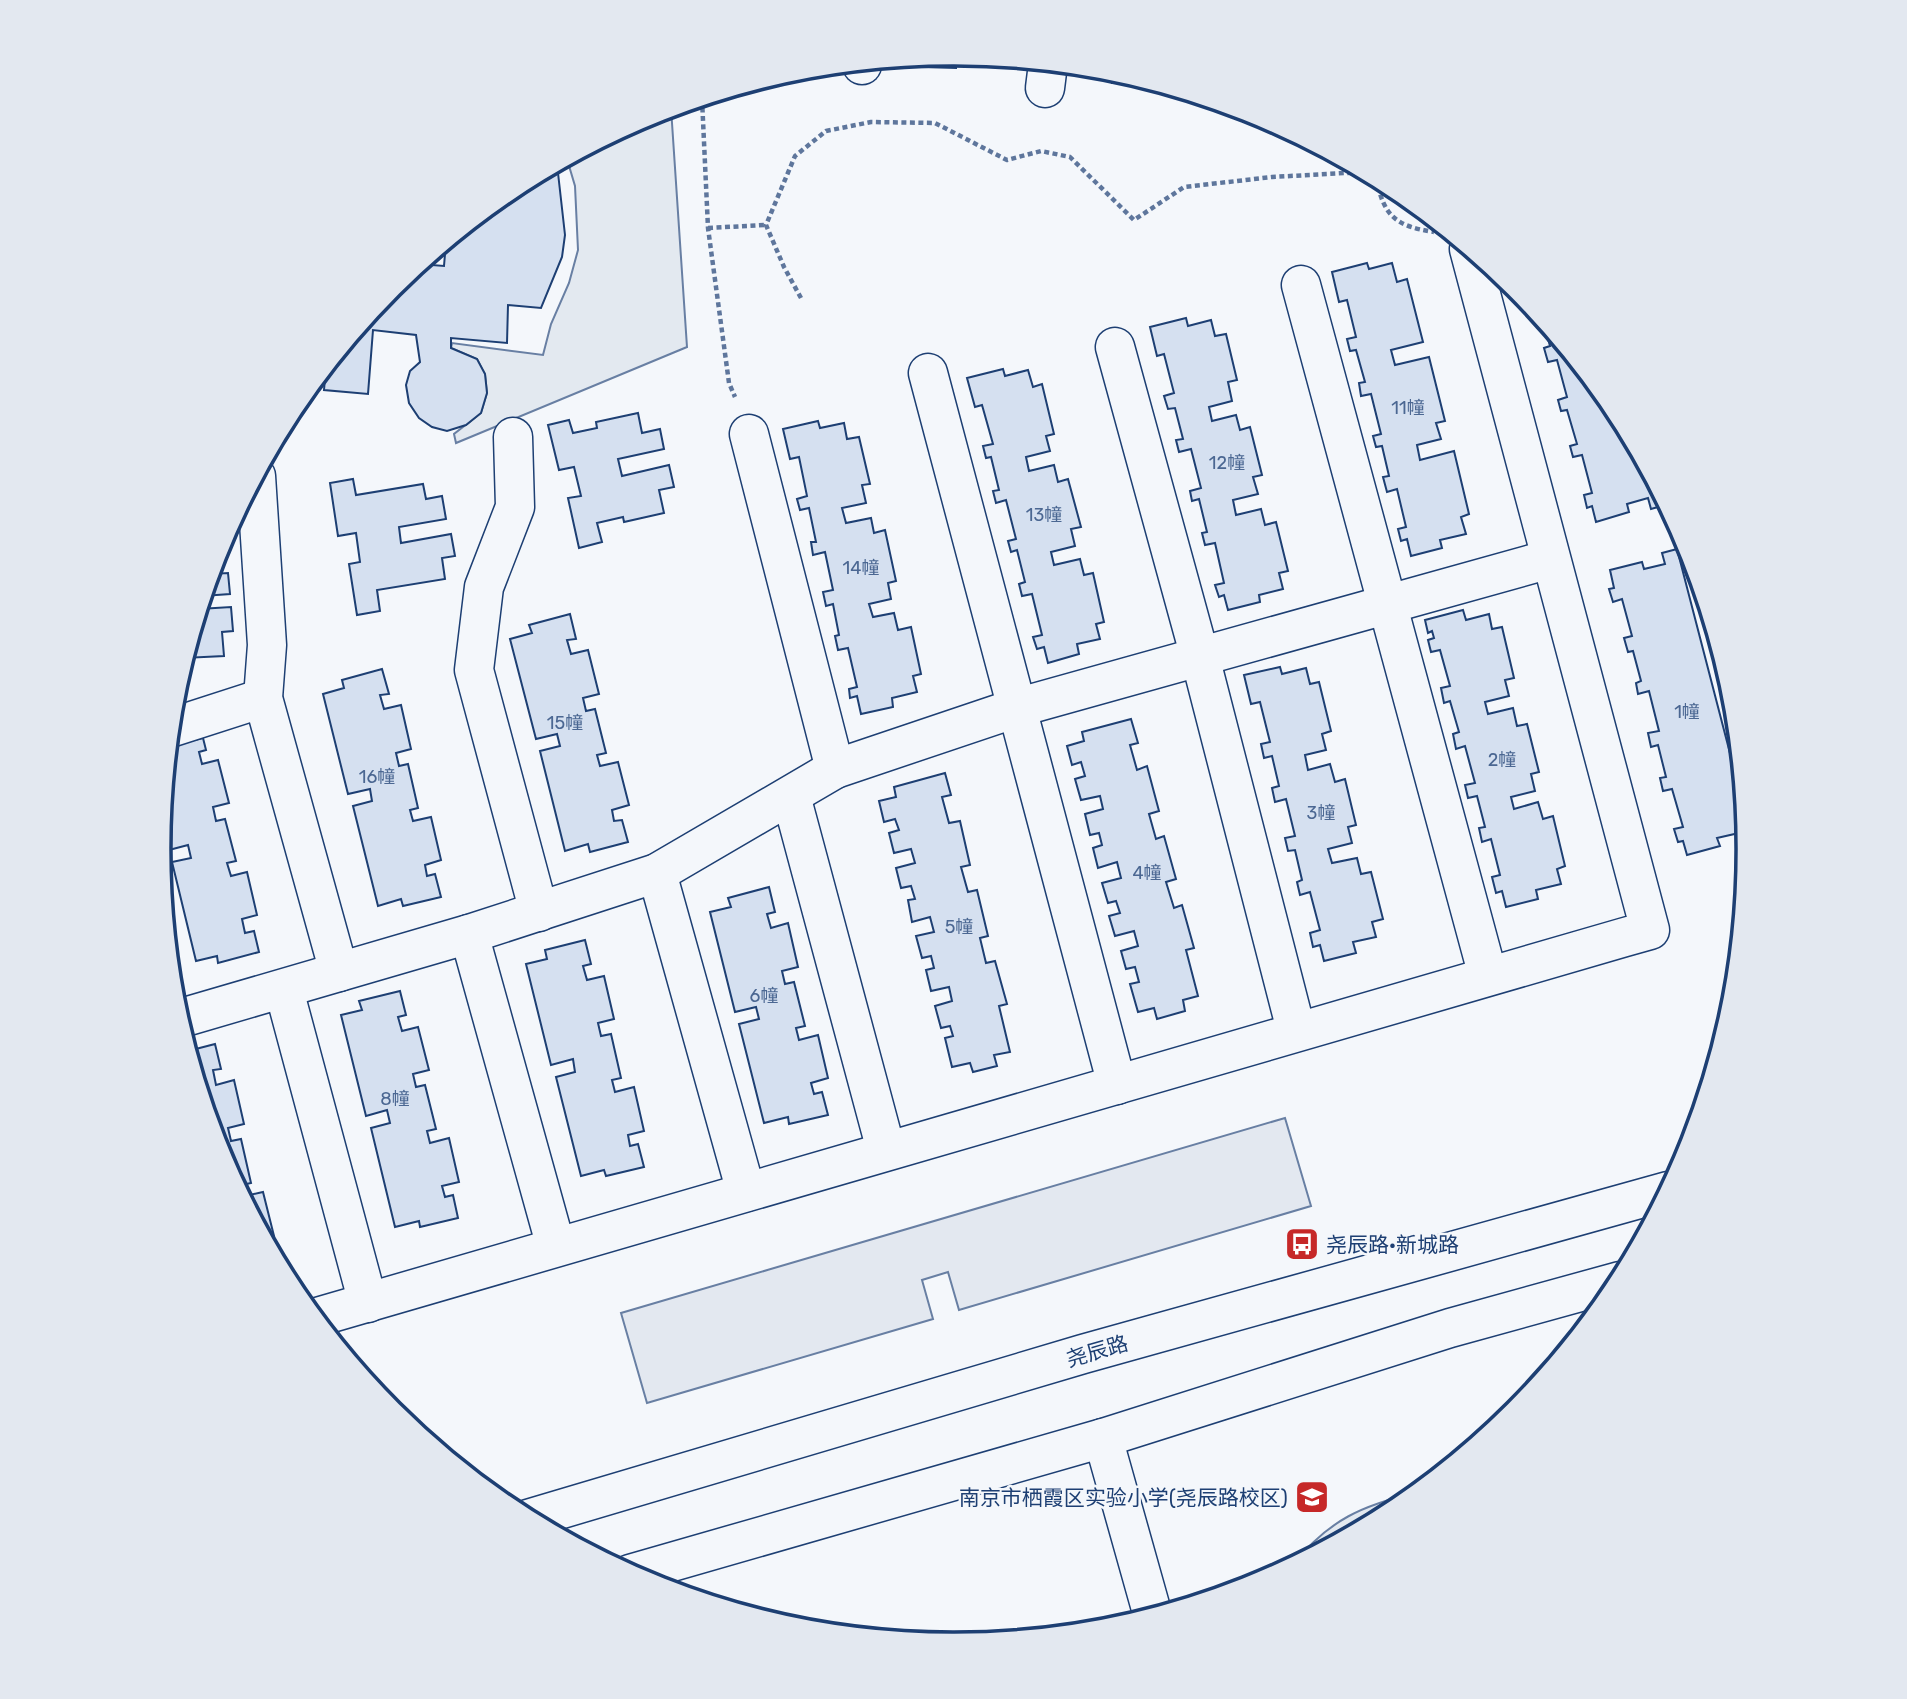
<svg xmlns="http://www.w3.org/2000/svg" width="1907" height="1699" font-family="Rubik,'Noto Sans SC',sans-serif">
	<rect width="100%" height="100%" fill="#f4f7fb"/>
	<g fill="#e3e9f0" stroke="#687fa3" stroke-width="2">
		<path d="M671,108l16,239 -231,96 -2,-9 27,-21 6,-20 -2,-19 -8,-15 -26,-11 1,-5 91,12 8,-31 18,-41 9,-33 -3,-64 -8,-27 83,-44z"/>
		<path d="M1418,1492l-23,19 -102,54c35,-45 70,-60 125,-73z"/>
	</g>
	<path fill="#e3e8f0" stroke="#687fa3" stroke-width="2" d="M1285,1118l26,88 -352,104 -11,-38 -26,8 11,39 -286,84 -26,-90z"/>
	<g fill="#d5e0f0" stroke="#1d3f73" stroke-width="2">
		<path d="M954,54l27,3v4h-25v7l-34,-1v-10z"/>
		<path d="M1112,71l34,10v2h-34z"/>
		<path d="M557,164l8,71 -3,22 -21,51 -33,-3 -1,38 -56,-5v10l26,11 8,15 2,19 -6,20 -15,12 -19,6 -15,-4 -13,-9 -10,-15 -3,-18 4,-14 10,-9 -4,-27 -43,-5 -5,64 -44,-4 2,-23 65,-80 28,-23 25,2 2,-24 66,-54z"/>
		<path d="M1367,263l2,6 23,-6 5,19 10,-3 16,63 -32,8 4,15 34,-8 16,64 -9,2 5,16 -24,6 3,15 34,-9 15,63 -8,3 5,17 -26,6 2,8 -31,8 -4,-17 -6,2 -3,-12 8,-2 -9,-38 -10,3 -4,-15 6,-1 -7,-30 -6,1 -3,-11 8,-2 -10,-40 -10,2 -2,-13 6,-1 -9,-32 -6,1 -3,-12 9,-2 -9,-37 -8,2 -7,-30z"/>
		<path d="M1186,318l2,8 23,-6 4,16 11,-2 11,46 -9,2 4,19 -23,6 3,14 24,-6 4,15 10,-3 12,48 -9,2 5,17 -25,6 3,15 25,-6 4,16 11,-3 12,49 -9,2 4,16 -24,6 1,7 -32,8 -4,-15 -5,2 -4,-12 9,-2 -9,-40 -10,2 -3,-12 5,-1 -8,-33 -7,2 -2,-10 11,-3 -10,-39 -12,3 -3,-12 7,-1 -8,-31 -7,1 -4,-13 10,-3 -10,-39 -7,2 -7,-29z"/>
		<path d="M1543,321l72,87 50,97 -14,4 -3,-11 -21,6 2,8 -33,10 -4,-16 -5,2 -3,-13 8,-2 -10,-38 -9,2 -3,-11 7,-2 -10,-34 -6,1 -3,-11 9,-3 -10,-37 -9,2 -4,-14 6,-2z"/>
		<path d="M1003,369l2,7 23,-6 5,17 9,-3 12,50 -8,2 4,15 -24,6 3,14 25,-6 4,17 10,-3 13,48 -10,2 4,17 -24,6 3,13 26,-6 4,16 9,-2 11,49 -8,2 4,15 -23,5 2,10 -31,9 -4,-16 -7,2 -4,-12 9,-2 -10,-41 -10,2 -3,-12 6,-2 -8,-32 -6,2 -3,-11 8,-2 -10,-39 -10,3 -3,-12 6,-1 -8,-33 -5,1 -3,-12 10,-2 -11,-39 -7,2 -8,-29z"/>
		<path d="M638,413l4,20 18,-4 4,20 -46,10 4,17 47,-11 5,22 -15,3 5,23 -40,9 -1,-5 -26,6 5,19 -23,6 -11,-50 13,-2 -7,-29 -15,3 -11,-45 21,-5 4,13 24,-5 -1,-6z"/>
		<path d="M818,421l2,7 24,-5 3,16 12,-2 11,47 -8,1 4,18 -24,5 4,15 25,-5 3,15 11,-3 11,51 -8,2 3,16 -22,5 4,13 21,-4 4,17 13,-3 10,47 -8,2 4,16 -25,6 1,9 -32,7 -4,-18 -7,2 -1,-9 8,-2 -9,-39 -10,2 -3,-14 4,-1 -6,-31 -7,2 -3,-14 10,-2 -8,-38 -12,3 -2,-13h5l-7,-34 -9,2 -3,-11 10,-3 -8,-39 -9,2 -7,-30z"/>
		<path d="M353,479l3,16 67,-11 3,15 16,-3 4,23 -47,8 2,16 50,-9 4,22 -13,2 3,21 -68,11 3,21 -23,4 -8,-51 11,-2 -4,-29 -18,3 -8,-53z"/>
		<path d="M1677,549l68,262 3,30 -6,2 -3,-10 -22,5 3,8 -33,9 -4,-14 -5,1 -4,-13 9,-2 -11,-38 -9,2 -3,-13 6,-1 -8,-32 -7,2 -3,-14 11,-2 -10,-40 -11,3 -2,-11 5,-2 -8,-30 -5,1 -4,-14 8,-2 -10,-37 -9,3 -4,-13 5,-1 -4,-18 32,-8 2,7 21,-5 -3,-11z"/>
		<path d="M212,568v6l16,-1 2,21 -27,2z"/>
		<path d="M231,607l2,24 -11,1 2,24 -40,2 15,-49z"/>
		<path d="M1463,610l3,10 23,-6 3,15 10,-2 12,51 -9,2 4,16 -24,6 3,12 25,-6 4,18 10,-2 12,48 -8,2 4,17 -24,6 3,12 24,-7 5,17 10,-3 12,50 -8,3 4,15 -25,6 2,9 -32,8 -4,-16 -6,2 -4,-16 8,-2 -9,-36 -9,3 -3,-14 6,-1 -8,-31 -9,2 -3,-13 10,-2 -10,-37 -9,3 -3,-15 6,-2 -9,-31 -6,2 -3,-15 9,-2 -10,-36 -9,2 -3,-12 6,-2 -2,-7 -4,2 -3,-13z"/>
		<path d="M570,614l6,25 -9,1 4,14 17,-4 11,44 -16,4 3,13 9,-2 11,44 -9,2 3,11 18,-4 11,43 -17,5 2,11 8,-1 6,22 -38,10 -2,-8 -23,7 -25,-100 20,-5 -3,-12 -21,5 -26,-100 22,-6 -3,-8z"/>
		<path d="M1280,667l2,7 24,-6 4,16 9,-2 12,49 -9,3 4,16 -21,5 3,15 22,-6 5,18 10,-3 11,46 -8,2 4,16 -24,6 4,14 25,-5 4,16 10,-2 12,47 -11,3 4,15 -23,5 3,11 -32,8 -4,-16 -7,2 -3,-14 10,-3 -10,-38 -10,3 -3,-13 5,-2 -7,-30 -7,1 -3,-13 10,-2 -9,-37 -11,3 -3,-14 7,-2 -7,-30 -8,2 -3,-14 9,-2 -10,-40 -9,2 -7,-29z"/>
		<path d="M382,669l7,25 -9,1 4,14 17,-4 10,44 -15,4 3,13 9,-2 10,44 -8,2 3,11 18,-4 10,43 -16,5 2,11 8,-2 6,23 -38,9 -2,-7 -23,7 -25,-100 19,-5 -2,-12 -22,5 -25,-100 21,-6 -2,-8z"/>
		<path d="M1131,719l7,24 -8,2 7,25 10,-4 12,45 -10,3 7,25 8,-3 12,43 -10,3 8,26 8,-3 12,43 -8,2 12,46 -15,4 2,11 -28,8 -3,-11 -16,4 -8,-28 9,-2 -4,-15 -9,2 -5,-18 17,-5 -4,-15 -19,5 -6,-20 11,-3 -4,-12 -8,2 -6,-20 19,-5 -4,-16 -19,6 -5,-20 9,-3 -3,-12 -9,2 -5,-21 18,-5 -3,-13 -19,4 -6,-21 10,-3 -4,-14 -9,3 -5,-19 17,-5 -2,-9z"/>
		<path d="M203,738l3,12 -7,2 3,12 16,-4 11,43 -16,4 3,14 9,-2 11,42 -9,2 4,13 16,-4 10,43 -15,4 3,14 9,-2 5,21 -41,11 -1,-7 -21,5 -24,-99 19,-4 -3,-13 -19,5 -8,-29 7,-75z"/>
		<path d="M945,773l6,22 -9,2 7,26 11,-2 10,44 -9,2 7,25 9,-2 11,46 -8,2 6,25 9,-2 12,43 -8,2 11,46 -16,3 3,11 -24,6 -3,-9 -18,4 -7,-29 8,-2 -3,-10 -9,2 -6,-22 17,-5 -3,-14 -18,4 -5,-21 8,-2 -3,-12 -9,2 -6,-22 18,-4 -4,-15 -18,5 -4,-22 7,-1 -4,-13 -10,2 -5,-20 19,-5 -4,-14 -17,4 -5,-20 10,-3 -4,-11 -11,3 -5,-21 17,-4 -2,-10z"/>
		<path d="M769,887l6,25 -8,2 4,14 17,-5 10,44 -16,4 3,13 9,-2 11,44 -9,2 3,12 19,-5 10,43 -17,5 3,11 8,-2 6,23 -39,9 -1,-7 -24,6 -25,-99 20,-5 -3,-12 -21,5 -25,-100 21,-5 -3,-9z"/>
		<path d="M585,940l6,24 -8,2 4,14 17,-4 10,43 -16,4 3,13 10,-2 10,44 -9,2 3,12 19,-5 10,44 -16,4 2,11 8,-2 6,23 -38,9 -2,-6 -23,6 -25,-99 19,-5 -2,-13 -22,6 -25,-101 21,-5 -2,-9z"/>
		<path d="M400,991l6,24 -8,2 4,14 16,-4 11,43 -16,4 3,13 9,-2 11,44 -9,2 3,12 19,-5 10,44 -17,4 3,11 8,-2 5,23 -38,9 -1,-6 -24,6 -24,-99 19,-5 -3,-13 -21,6 -25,-101 21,-5 -3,-9z"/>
		<path d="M215,1044l6,25 -8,1 3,15 18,-5 10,44 -16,4 3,13 10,-2 10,44 -9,2 3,11 18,-4 11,44 -10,2 -45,-85 -31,-102z"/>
	</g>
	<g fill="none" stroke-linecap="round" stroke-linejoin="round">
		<g stroke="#1d3f73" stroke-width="41">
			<g id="minor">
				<path d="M862,65v-2"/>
				<path d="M1045,88l3,-24"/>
				<path d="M1301,285l187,691"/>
				<path d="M1115,347l85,310 96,373"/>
				<path d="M928,373l189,712"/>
				<path d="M749,434l86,335"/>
				<path d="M513,437l2,70 -31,80 -10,83 65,242"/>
				<path d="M256,476l11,169 -4,53 76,274"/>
				<path d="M170,728l93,-30"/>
				<path d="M791,796l95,354"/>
				<path d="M657,873l89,319"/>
				<path d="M469,934l87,313"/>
				<path d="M284,990l84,313"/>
				<path d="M178,1019l291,-85 188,-61 178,-104 181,-61 534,-149"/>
				<path d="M314,1318c446,-129 890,-262 1336,-388l-181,-681"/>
				<path d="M1103,1438l50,178"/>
			</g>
		</g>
		<g stroke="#1d3f73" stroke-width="41">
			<g id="major">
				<path d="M528,1519l555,-165 585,-163"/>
				<path d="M630,1574l473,-136 347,-110 170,-47"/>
			</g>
		</g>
		<g stroke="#5e769c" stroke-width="4.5" stroke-dasharray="5 3.5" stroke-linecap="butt">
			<path d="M702,99l6,129 21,155 6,14"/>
			<path d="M1376,178c8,39 20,48 58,54"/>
			<path d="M708,228l58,-3"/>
			<path d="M801,298l-17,-31 -18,-42 29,-69 31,-25 45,-9 64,1 72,37 34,-9 29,6 64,63 50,-33 88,-10 92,-5"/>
		</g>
		<use href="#minor" stroke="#f4f7fb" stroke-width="38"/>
		<use href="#major" stroke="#f4f7fb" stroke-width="38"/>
	</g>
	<defs>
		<g id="bus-square" transform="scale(1.75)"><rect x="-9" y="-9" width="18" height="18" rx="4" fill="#c62828" stroke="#f4f7fb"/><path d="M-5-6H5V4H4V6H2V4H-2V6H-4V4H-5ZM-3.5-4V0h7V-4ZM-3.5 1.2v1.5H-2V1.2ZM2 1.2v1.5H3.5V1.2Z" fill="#fff"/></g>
		<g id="school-square" transform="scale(1.75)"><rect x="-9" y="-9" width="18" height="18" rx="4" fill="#c62828" stroke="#f4f7fb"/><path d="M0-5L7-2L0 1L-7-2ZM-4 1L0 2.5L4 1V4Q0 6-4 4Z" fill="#fff"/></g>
	</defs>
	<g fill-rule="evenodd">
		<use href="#bus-square" x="1302" y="1244"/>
		<use href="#school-square" x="1312" y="1497"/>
	</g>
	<g text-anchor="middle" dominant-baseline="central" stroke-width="5" stroke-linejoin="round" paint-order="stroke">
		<g font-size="18" fill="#4b6792">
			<text x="1408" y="408">11幢</text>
			<text x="1227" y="463">12幢</text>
			<text x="1044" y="515">13幢</text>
			<text x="861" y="568">14幢</text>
			<text x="1687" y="712">1幢</text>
			<text x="565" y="723">15幢</text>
			<text x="1502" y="760">2幢</text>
			<text x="377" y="777">16幢</text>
			<text x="1321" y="813">3幢</text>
			<text x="1147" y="873">4幢</text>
			<text x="959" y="927">5幢</text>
			<text x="764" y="996">6幢</text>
			<text x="395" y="1099">8幢</text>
		</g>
		<g font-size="21" fill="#1d3f73" stroke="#f4f7fb" text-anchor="start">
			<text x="1326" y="1244">尧辰路·新城路</text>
			<text x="1288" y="1497" text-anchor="end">南京市栖霞区实验小学(尧辰路校区)</text>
		</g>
		<g font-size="21" fill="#1d3f73" stroke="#f4f7fb">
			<text transform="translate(1097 1351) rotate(-16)">尧辰路</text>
		</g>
	</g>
	<path d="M0 0H1907V1699H0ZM953 66H954A782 782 0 0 1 1736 848V850A782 782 0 0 1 954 1632H953A782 782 0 0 1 171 850V848A782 782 0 0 1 953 66Z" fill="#e3e8f0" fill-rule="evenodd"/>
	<path fill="none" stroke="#1d3f73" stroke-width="3.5" d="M953 66H954A782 782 0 0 1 1736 848V850A782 782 0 0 1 954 1632H953A782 782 0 0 1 171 850V848A782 782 0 0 1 953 66Z"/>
</svg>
